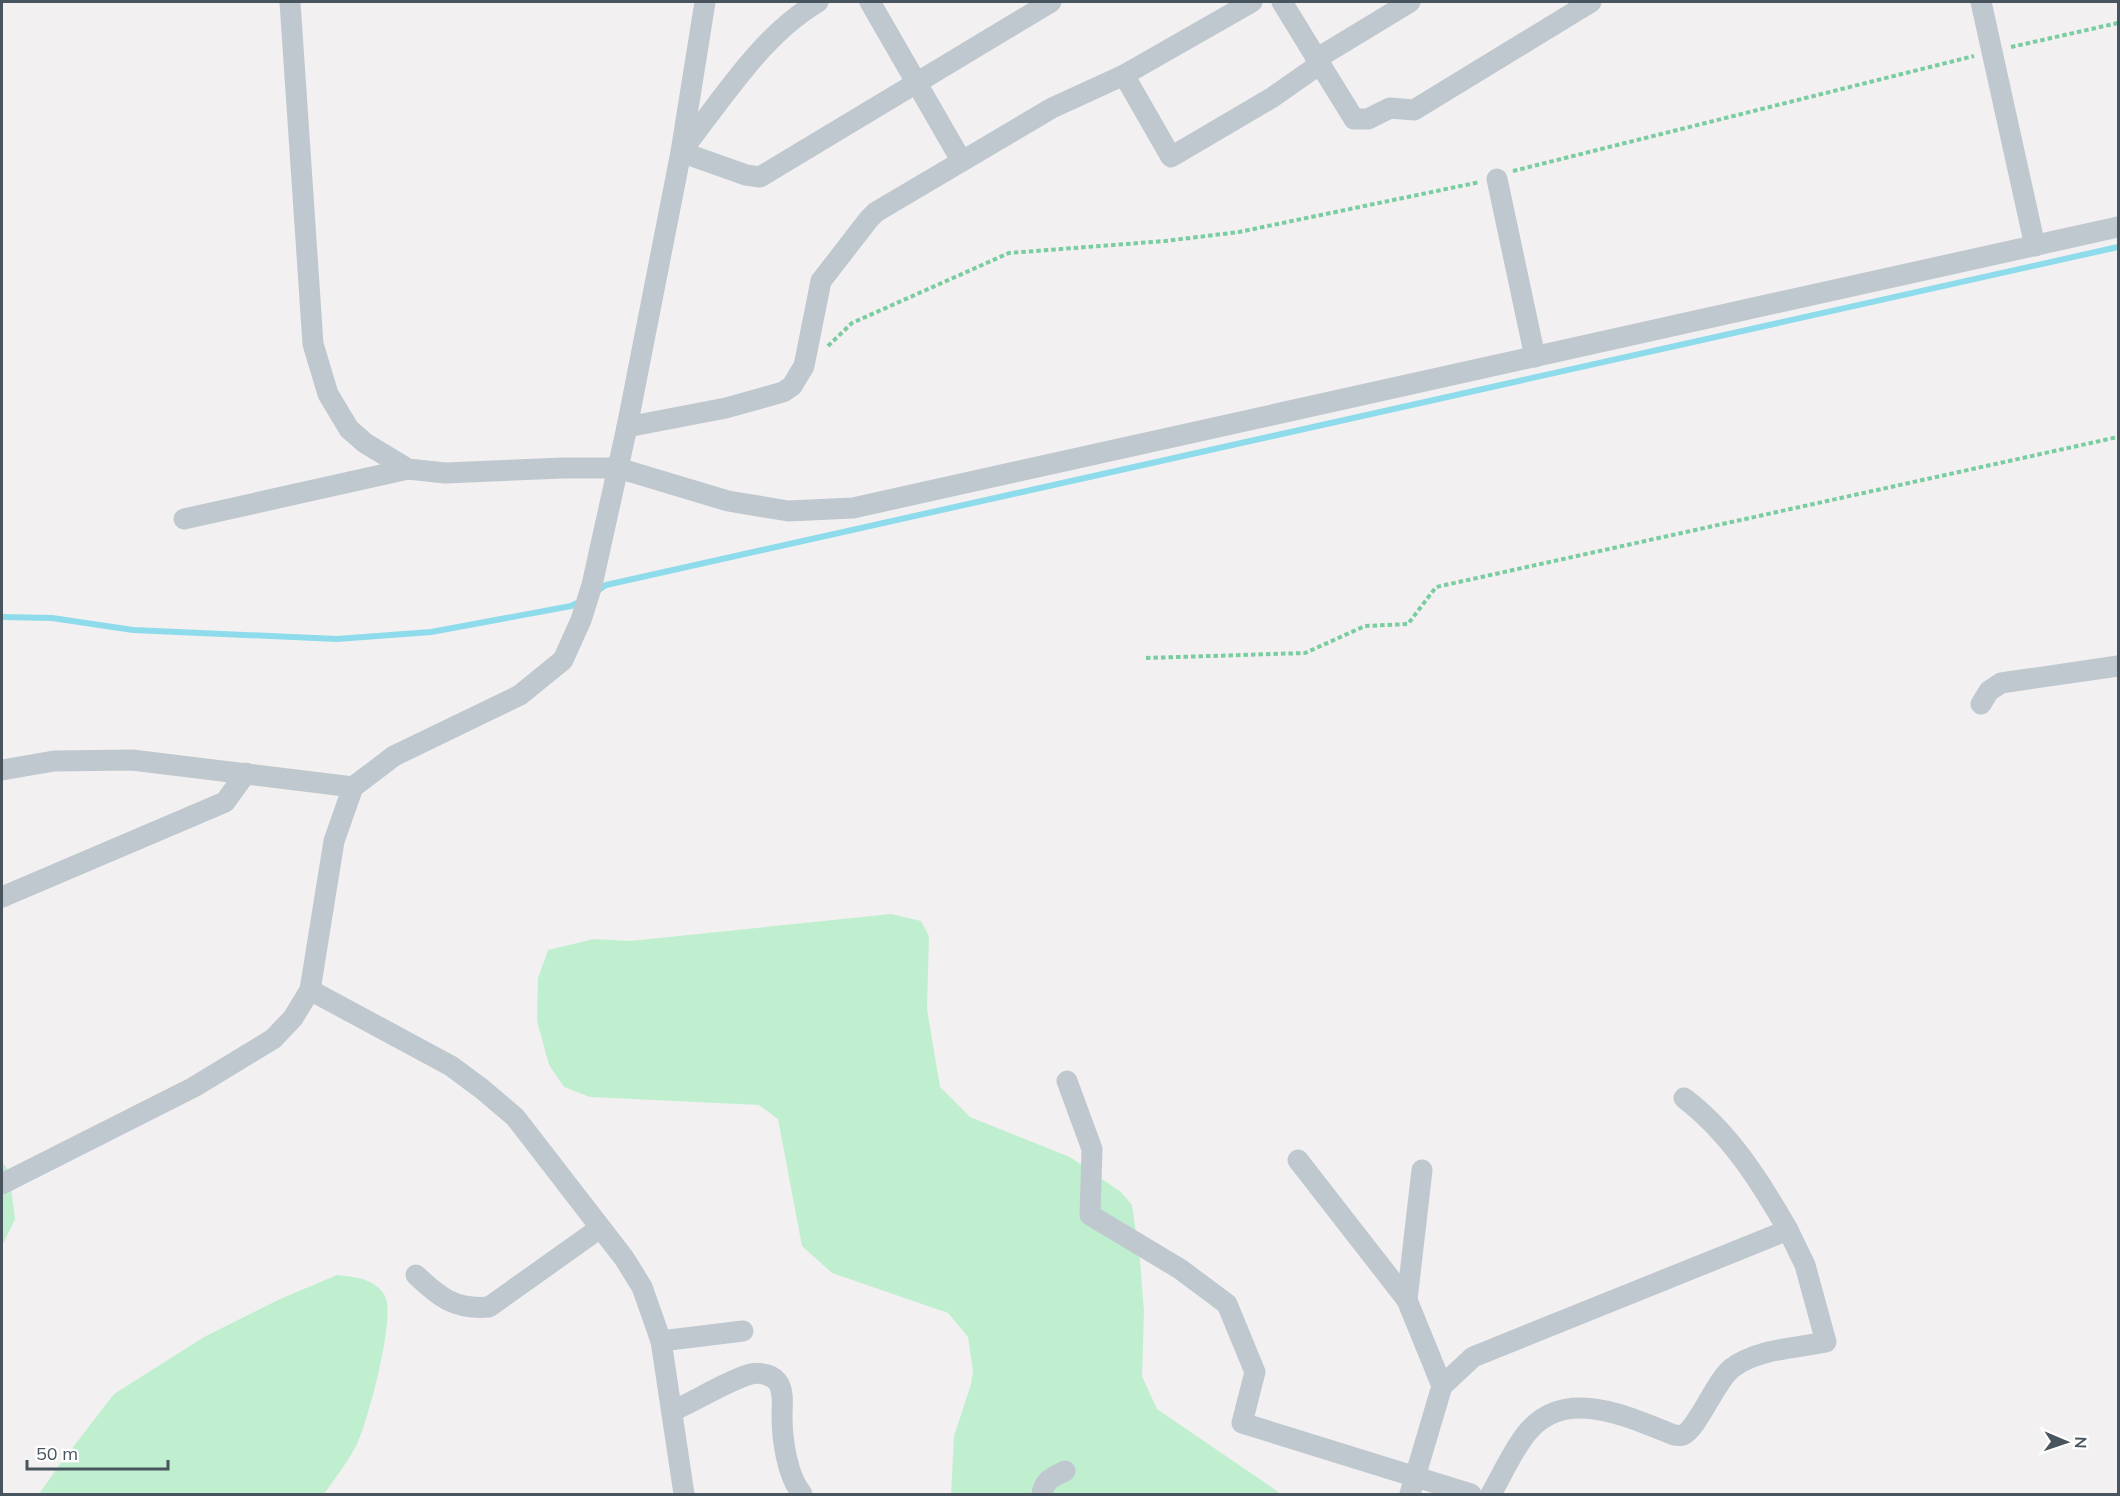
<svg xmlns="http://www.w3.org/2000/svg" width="2120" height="1496" font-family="Mulish,sans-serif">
	<rect width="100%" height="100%" fill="#f3f0f1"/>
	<g fill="#c0efd0">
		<path d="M891,914l30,7 8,15 -2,73 13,78 30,30 100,40 51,35 11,13 8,55 4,52 -2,64 15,33 120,82 3,3h-329l3,-58 17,-52 2,-13 -5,-34 -20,-24 -116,-40 -30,-27 -24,-127 -19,-14 -169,-8 -26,-10 -15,-22 -12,-44 1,-43 10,-28 46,-11 36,2z"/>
		<path d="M2,1162l7,9 6,48 -13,27z"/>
		<path d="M337,1275c18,2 38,3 48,21 11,21 -17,125 -28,148 -9,18 -22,34 -33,50h-285l21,-30 54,-70 90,-57 76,-38z"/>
	</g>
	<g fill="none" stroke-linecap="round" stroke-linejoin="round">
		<g stroke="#8edbeb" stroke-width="6">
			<path d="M597,591l9,-6 1512,-338"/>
			<path d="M2,617l50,1 81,12 204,9 94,-7 140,-26 10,-5"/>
		</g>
		<g stroke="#79cda0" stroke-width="4" stroke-dasharray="4.5 3" stroke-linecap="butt">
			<path d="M2011,47l107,-24"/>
			<path d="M1513,171l461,-115"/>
			<path d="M828,346l24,-23 157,-70 156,-12 74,-9 241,-50"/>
			<path d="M1146,658l159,-5 60,-27 43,-2 28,-37 682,-150"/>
		</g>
		<g stroke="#bfc8cf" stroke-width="21">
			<path d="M290,2l23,342 15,50 21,35 16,14 43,26 37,4 118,-5h55l110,33 60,10 65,-3 1265,-281"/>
			<path d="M870,2l91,158"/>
			<path d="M1981,2l54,244"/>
			<path d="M1316,59l94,-57"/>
			<path d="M1320,64l34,55h14l22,-11 24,2 177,-108"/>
			<path d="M1124,75l128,-73"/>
			<path d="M683,149c40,-51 79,-114 135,-147"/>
			<path d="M681,152l65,23 14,2 291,-175"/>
			<path d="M1497,179l38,178"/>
			<path d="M627,427l99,-19 57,-16 9,-6 12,-20 17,-85 48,-62 7,-7 176,-104 72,-33 47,82 102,-60 47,-33 -38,-62"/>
			<path d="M184,519l224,-50"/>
			<path d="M1981,704l8,-13 12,-8 117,-17"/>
			<path d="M2,770l52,-9 78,-1 221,27"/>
			<path d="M2,897l223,-95 21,-29"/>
			<path d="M310,990l141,76 31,23 33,28 109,141 18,29 19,54 23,153"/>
			<path d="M1067,1081l25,68 -2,66 90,54 47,35 28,68 -13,51 229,71"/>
			<path d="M1298,1160l109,140 35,86"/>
			<path d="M2,1184l192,-97 79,-48 20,-21 17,-28 24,-149 19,-54 41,-31 126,-61 43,-35 18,-40 11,-35 35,-158 54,-275 24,-150"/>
			<path d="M416,1275c23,22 39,35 73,32l111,-79"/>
			<path d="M1407,1300l15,-130"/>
			<path d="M661,1341l82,-10"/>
			<path d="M672,1411c24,-10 56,-31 79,-37 10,-2 23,1 28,10 5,10 3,21 3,32 0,23 5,60 20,78"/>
			<path d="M1042,1494c2,-14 11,-17 23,-23"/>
			<path d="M1410,1494l32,-108 31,-29 315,-127c-28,-49 -59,-98 -104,-132"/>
			<path d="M1491,1494c11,-19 21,-42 35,-60 38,-49 102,-17 148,1 3,0 6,1 9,0 15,-7 33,-55 49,-67 25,-19 64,-20 94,-26l-21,-77 -17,-35"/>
		</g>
	</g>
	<rect width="2120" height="1496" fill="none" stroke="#49555e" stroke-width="6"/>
	<g transform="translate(2066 1442) rotate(92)" stroke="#ffffff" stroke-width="4.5" paint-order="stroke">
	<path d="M0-4.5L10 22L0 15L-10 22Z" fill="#49555e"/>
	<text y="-9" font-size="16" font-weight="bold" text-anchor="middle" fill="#49555e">N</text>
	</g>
	<path d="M27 1460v9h141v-9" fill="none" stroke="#49555e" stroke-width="3"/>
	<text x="36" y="1460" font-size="18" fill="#49555e" stroke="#ffffff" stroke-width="4.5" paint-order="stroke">50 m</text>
</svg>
